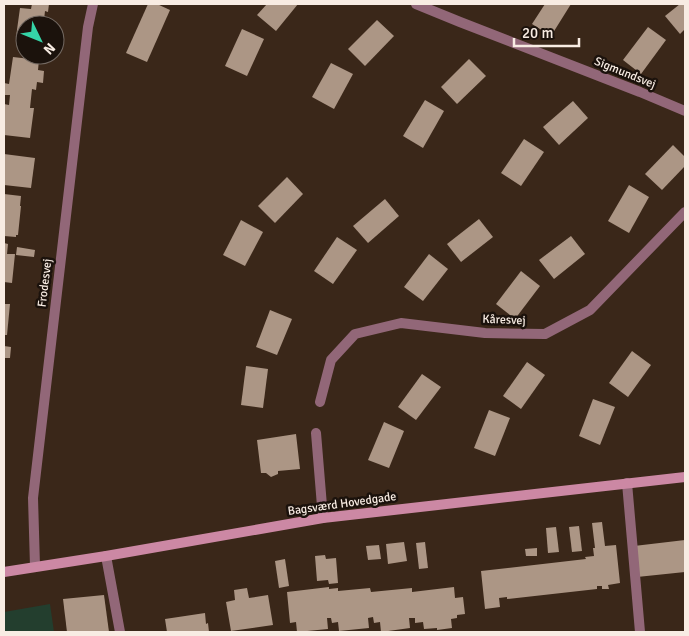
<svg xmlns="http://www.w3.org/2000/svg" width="689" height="636" font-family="Signika,sans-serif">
	<rect width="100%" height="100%" fill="#3a2719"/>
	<path fill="#233e2e" d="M50,604l4,28h-50v-20z"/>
	<g fill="#ac9685">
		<path d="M32,4h17l-1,8 -3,-1 -1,9 6,1v4h-25v13l-9,-1 4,-29 11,1z"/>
		<path d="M148,4h9l13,6 -23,52 -21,-9z"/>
		<path d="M267,4h31l-22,27 -19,-16z"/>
		<path d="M545,4h26l-20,32 -19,-12z"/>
		<path d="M680,4h5v25l-5,5 -15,-18z"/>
		<path d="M377,20l17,16 -29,30 -17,-17z"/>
		<path d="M648,27l18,13 -25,34 -18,-14z"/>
		<path d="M242,29l22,10 -17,37 -22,-10z"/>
		<path d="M13,57l26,3 -1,10 6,1 -1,12 -6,-1 -1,8 -4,-1 -2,19h4l-4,30 -26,-3v-31l5,1 1,-10h-6v-12l5,1z"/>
		<path d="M469,59l17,17 -29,28 -16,-17z"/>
		<path d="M331,63l22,11 -19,35 -22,-12z"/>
		<path d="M425,100l19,11 -21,37 -20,-12z"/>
		<path d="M573,101l15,17 -29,27 -16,-18z"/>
		<path d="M524,139l20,13 -23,34 -20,-13z"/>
		<path d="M673,145l12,12v9l-23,24 -17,-16z"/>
		<path d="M4,154l31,4 -4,30 -27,-3z"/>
		<path d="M287,177l16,17 -28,29 -17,-17z"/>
		<path d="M629,185l20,12 -20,36 -21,-12z"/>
		<path d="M4,194l17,2 -1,10h1l-3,29h-2v2l-12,-1z"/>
		<path d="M385,199l14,17 -31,27 -15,-17z"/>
		<path d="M479,219l14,18 -32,25 -14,-18z"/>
		<path d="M241,220l22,12 -18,34 -22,-11z"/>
		<path d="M571,236l14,18 -31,25 -15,-19z"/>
		<path d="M337,237l20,13 -24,34 -19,-13z"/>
		<path d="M4,243l4,1 -1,10h8l-3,29 -8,-1z"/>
		<path d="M17,247l18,3 -1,7 -18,-2z"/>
		<path d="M429,254l19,15 -25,32 -19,-14z"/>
		<path d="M521,271l19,15 -25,33 -19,-15z"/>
		<path d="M4,304h6l-3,31h-3z"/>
		<path d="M270,310l22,9 -15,36 -21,-8z"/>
		<path d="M4,346l7,1 -1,11h-6z"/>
		<path d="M632,351l19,14 -23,32 -19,-14z"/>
		<path d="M527,362l18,13 -24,34 -18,-13z"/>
		<path d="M246,366l22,3 -5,39 -22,-3z"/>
		<path d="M422,374l19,13 -25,33 -18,-13z"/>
		<path d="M593,399l22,8 -15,38 -21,-9z"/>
		<path d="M489,410l21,8 -15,38 -21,-8z"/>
		<path d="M384,422l20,9 -15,37 -21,-8z"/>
		<path d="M296,434l4,35 -22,2v3l-7,3 -5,-4h-5l-4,-33z"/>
		<path d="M602,522l3,24 11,-1 4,38 -12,2 1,4h-7v-3h-5v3l-90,10v-2l-8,1 1,9 -15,2 -4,-38 105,-12 -1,-2 9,-1 -1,-8h2l-3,-25z"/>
		<path d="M579,526l3,25 -10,1 -3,-25z"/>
		<path d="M556,527l3,25 -11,1 -2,-25z"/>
		<path d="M685,540v32l-48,5 -3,-31z"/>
		<path d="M404,542l3,19 -19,3 -2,-20z"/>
		<path d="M425,542l3,26 -9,1 -3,-26z"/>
		<path d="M379,545l2,14 -13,1 -2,-14z"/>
		<path d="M537,548v8h-11l-1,-7z"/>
		<path d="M325,555l1,4 10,-1 2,25 -9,1 -1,-4 -11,1 -2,-25z"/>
		<path d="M285,559l4,27 -10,2 -4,-27z"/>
		<path d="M329,587v2l9,-1v3l32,-3 1,4 41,-4v4l42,-5 1,11 8,-1 2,17 -8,1v3l-6,1 1,9 -15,2v-2l-13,1 -1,-7 -8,1v-5h-6l1,10 -29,4 -1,-10 -6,1 -1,-6 -5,1 1,10 -30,3 -1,-9 -6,1 -1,-5h-4l1,11 -31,3 -1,-10 -6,1 -3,-31z"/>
		<path d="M247,588l2,10 19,-3 5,30 -42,6 -5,-29 9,-2 -1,-10z"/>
		<path d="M104,595l5,37h-42l-4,-33z"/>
		<path d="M205,613l1,11 2,-1 1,9h-42l-2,-13z"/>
	</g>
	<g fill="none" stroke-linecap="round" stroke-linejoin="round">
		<g stroke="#926778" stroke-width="10">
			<path d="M627,483l13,149"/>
			<path d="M106,556l14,76"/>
		</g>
		<g stroke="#926778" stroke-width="10">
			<path d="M416,4l44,18 180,70 45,19"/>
			<path d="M320,402l11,-42 24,-26 46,-11 84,10 60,1 45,-24 95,-98"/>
			<path d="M316,433l7,85"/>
			<path d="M35,566l-2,-68 55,-471 5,-23"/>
		</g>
		<path stroke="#cc88a4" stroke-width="10" d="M4,572l102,-16 217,-38 362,-41"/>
	</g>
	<g text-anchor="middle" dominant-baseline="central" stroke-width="5" stroke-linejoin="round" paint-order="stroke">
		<g font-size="12" fill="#f8ece3" stroke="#1b120c">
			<text transform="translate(625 73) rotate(22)">Sigmundsvej</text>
			<text transform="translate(45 283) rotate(-83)">Frodesvej</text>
			<text transform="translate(504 320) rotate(2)">Kåresvej</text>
			<text transform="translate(342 504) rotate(-8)">Bagsværd Hovedgade</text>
		</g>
	</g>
	<rect width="689" height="636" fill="none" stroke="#f8ece3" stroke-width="10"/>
	<g transform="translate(40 40) rotate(133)"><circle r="24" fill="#1b120c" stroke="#736962"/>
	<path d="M0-4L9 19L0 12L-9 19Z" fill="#35d4a7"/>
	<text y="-8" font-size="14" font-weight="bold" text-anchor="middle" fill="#f8ece3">N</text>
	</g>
	<path d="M514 38v8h65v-8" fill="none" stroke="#f8ece3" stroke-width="2.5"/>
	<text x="522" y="38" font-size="15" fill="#f8ece3" stroke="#1b120c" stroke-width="4" paint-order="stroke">20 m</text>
</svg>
